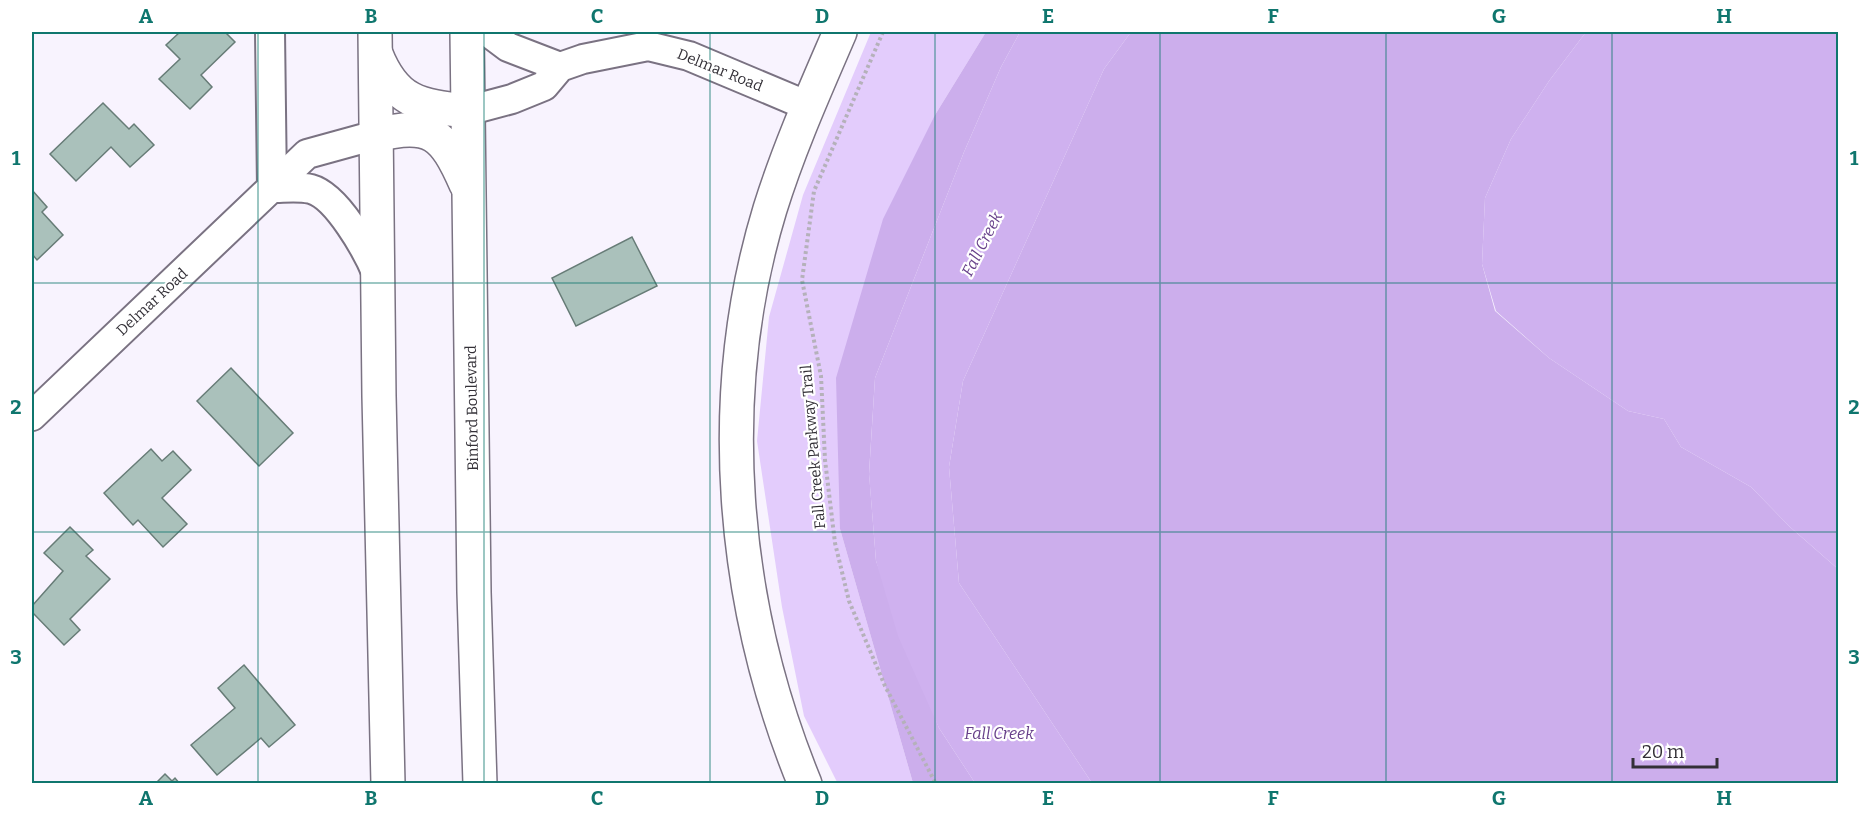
<svg xmlns="http://www.w3.org/2000/svg" width="1870" height="815" font-family="Bitter,serif">
	<rect width="100%" height="100%" fill="#f8f3fe"/>
	<path fill="#e3ccfc" d="M871,32h115l-51,83 -95,414 73,254 -75,1 -34,-68 -22,-109 -25,-166 12,-124 34,-122z"/>
	<g fill="#ccaeec">
		<path d="M986,32h34l-19,35 -37,85 -89,226 -6,95 7,88 63,167 36,55h-62l-73,-254 -4,-151 47,-159 52,-104z"/>
		<path d="M1131,32h455l-37,49 -38,58 -26,59 -3,66 13,47 54,47 79,53 36,8 17,28 70,40 39,40 48,42v214h-746l-133,-200 -10,-116 14,-86 141,-312z"/>
	</g>
	<g fill="#cfb1ef">
		<path d="M1020,32h111l-27,37 -141,312 -14,86 10,116 133,200h-117l-36,-55 -41,-92 -22,-75 -7,-87 6,-96 89,-226 37,-85z"/>
		<path d="M1586,32h252v537l-48,-42 -39,-40 -70,-40 -17,-28 -36,-8 -79,-53 -53,-47 -14,-47 3,-66 26,-59 38,-58z"/>
	</g>
	<g fill="#aac1bb" stroke="#677c77" stroke-width="1.5">
		<path d="M180,32h45l10,10 -34,33 11,12 -22,22 -31,-30 21,-20 -14,-14z"/>
		<path d="M103,103l26,26 5,-5 20,21 -24,22 -19,-20 -35,34 -26,-27z"/>
		<path d="M32,190l15,17 -5,5 21,23 -26,25 -5,-6z"/>
		<path d="M632,237l25,49 -81,40 -24,-48z"/>
		<path d="M231,368l62,65 -34,33 -62,-65z"/>
		<path d="M151,449l11,12 11,-10 18,19 -29,28 25,26 -24,23 -25,-27 -5,5 -29,-32z"/>
		<path d="M70,527l23,23 -7,6 24,23 -40,40 10,11 -16,15 -32,-33v-6l31,-35 -19,-18z"/>
		<path d="M244,665l51,60 -26,22 -8,-9 -44,37 -26,-30 44,-37 -17,-20z"/>
		<path d="M165,774l7,7 3,-3 5,6h-25z"/>
	</g>
	<g fill="none" stroke-linecap="round" stroke-linejoin="round">
		<g stroke="#7a7282" stroke-width="32">
			<g id="minor">
				<path d="M270,32l2,156"/>
				<path d="M488,32l20,15 52,20"/>
				<path d="M467,111l45,-12 32,-13 16,-19 23,-8 65,-13 41,10 119,50"/>
				<path d="M272,188c12,0 27,-2 39,1 26,7 56,61 66,85"/>
				<path d="M32,416l275,-262 69,-19"/>
			</g>
		</g>
		<g stroke="#7a7282" stroke-width="36">
			<path id="secondary" d="M805,784c-74,-180 -92,-388 -35,-575 19,-61 45,-119 70,-177"/>
		</g>
		<g stroke="#7a7282" stroke-width="36">
			<g id="primary">
				<path d="M375,32l4,364 9,388"/>
				<path d="M467,32l7,560 6,192"/>
				<path d="M376,54c19,48 43,52 91,57"/>
				<path d="M376,135c55,-14 68,-1 90,49"/>
			</g>
		</g>
		<path stroke="#b5b1ba" stroke-width="4" stroke-dasharray="3 3" stroke-linecap="butt" d="M883,32l-69,159 -12,89 19,96 4,84 10,83 14,58 36,85 51,98"/>
		<use href="#minor" stroke="#fff" stroke-width="28"/>
		<use href="#secondary" stroke="#fff" stroke-width="33"/>
		<use href="#primary" stroke="#fff" stroke-width="33"/>
	</g>
	<path fill="none" stroke="#0f766e" stroke-width="1.5" stroke-opacity="0.55" d="M258,32v752M484,32v752M710,32v752M935,32v752M1160,32v752M1386,32v752M1612,32v752M32,283h1806M32,532h1806"/>
	<g text-anchor="middle" dominant-baseline="central" stroke-width="4.5" stroke-linejoin="round" paint-order="stroke">
		<g font-size="15" fill="#333037" stroke="#fff">
			<text transform="translate(720 70) rotate(22)">Delmar Road</text>
			<text transform="translate(152 302) rotate(-43)">Delmar Road</text>
			<text transform="translate(472 408) rotate(-91)">Binford Boulevard</text>
			<text transform="translate(813 447) rotate(-95)">Fall Creek Parkway Trail</text>
		</g>
		<g font-size="16" font-style="italic" fill="#67408a" stroke="#fff">
			<text transform="translate(982 244) rotate(-63)">Fall Creek</text>
			<text x="999" y="733">Fall Creek</text>
		</g>
	</g>
	<rect width="1870" height="815" fill="none" stroke="#ffffff" stroke-width="66"/>
	<path d="M1633 758v9h84v-9" fill="none" stroke="#333037" stroke-width="3"/>
	<text x="1642" y="758" font-size="18" fill="#333037" stroke="#ffffff" stroke-width="4.5" paint-order="stroke">20 m</text>
	<rect x="33" y="33" width="1804" height="749" fill="none" stroke="#0f766e" stroke-width="2"/>
	<g font-size="20" text-anchor="middle" font-weight="bold" fill="#0f766e">
		<text x="146" y="23">A</text>
		<text x="371" y="23">B</text>
		<text x="597" y="23">C</text>
		<text x="822" y="23">D</text>
		<text x="1048" y="23">E</text>
		<text x="1273" y="23">F</text>
		<text x="1499" y="23">G</text>
		<text x="1724" y="23">H</text>
		<text x="16" y="165">1</text>
		<text x="1854" y="165">1</text>
		<text x="16" y="414">2</text>
		<text x="1854" y="414">2</text>
		<text x="16" y="664">3</text>
		<text x="1854" y="664">3</text>
		<text x="146" y="805">A</text>
		<text x="371" y="805">B</text>
		<text x="597" y="805">C</text>
		<text x="822" y="805">D</text>
		<text x="1048" y="805">E</text>
		<text x="1273" y="805">F</text>
		<text x="1499" y="805">G</text>
		<text x="1724" y="805">H</text>
	</g>
</svg>
